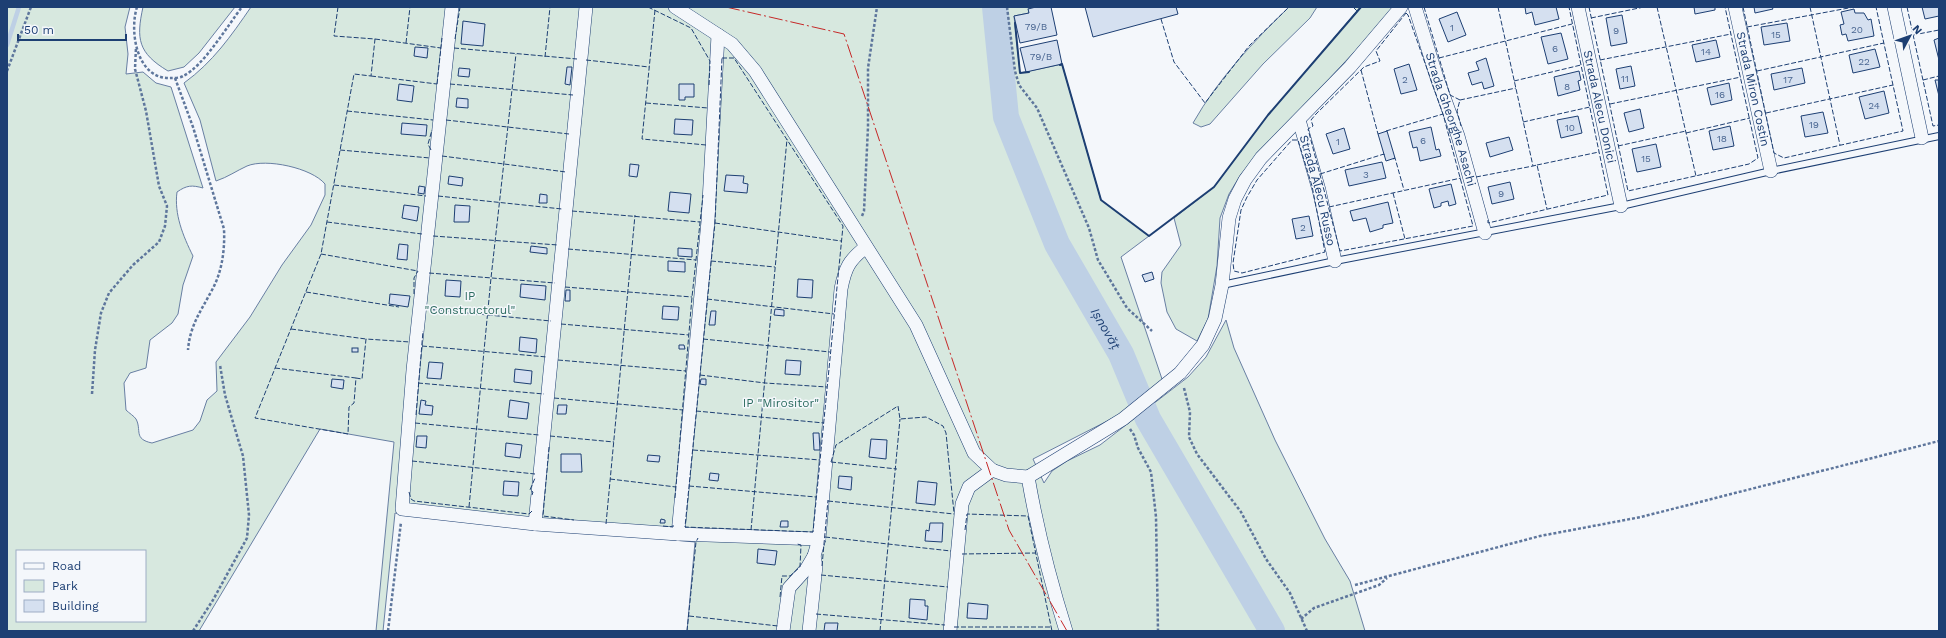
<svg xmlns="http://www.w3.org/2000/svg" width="1946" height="638" font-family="'Work Sans',sans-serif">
	<rect width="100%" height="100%" fill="#f4f7fb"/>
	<g fill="#d7e8df" stroke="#687fa3" fill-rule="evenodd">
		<path d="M7,7h123l-5,20 3,27 -2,20 17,-2 13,11 15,4 32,101c-11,-3 -16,-3 -26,4 -3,22 6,44 16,64l-10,29 -5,29 -6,9 -22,17 -4,28 -16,5 -6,10 2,27c3,3 8,6 10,9 6,11 -3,20 16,24l41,-13 7,-9 7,-21 10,-9 -1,-29 34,-45 32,-52 29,-40 14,-30v-11c-13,-16 -59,-26 -78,-18 -11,5 -19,11 -31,15l-16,-61 -16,-37c29,-21 47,-47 67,-76h777l1,6 -15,3 6,57 42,-9 39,136 48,36 -28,21 42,125 -46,34 -84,43 11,24 8,-12 15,-10 33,-16 88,-68 18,-20 20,-37 8,28 41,92 50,99 25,42 15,50h-678l8,-89 -300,-29 -12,118h-7l18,-189 -74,-13 -121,202h-192zM17,551h128v70h-128z"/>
		<path d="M143,7h92l-36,46 -15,14 -16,4c-30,-18 -32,-32 -25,-64z"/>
		<path d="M1289,7h28l-7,11 -47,46 -53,60 -9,3 -8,-4c25,-44 60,-81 96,-116z"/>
		<path d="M1353,7h40l-12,16 -140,151 -12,20 -9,24 -3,48 -9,53 -11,22 -21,-12 -9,-17 -6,-29 1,-11 19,-27 -7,-27 40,-31 54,-72 89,-104z"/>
	</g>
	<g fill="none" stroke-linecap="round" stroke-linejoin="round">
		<path stroke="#bed0e5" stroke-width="4.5" d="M7,45l12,-38"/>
		<path stroke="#bed0e5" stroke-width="26" id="s1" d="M995,7l11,110 51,127 64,110 27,65 124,212"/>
	</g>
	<g fill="#d5e0f0" stroke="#1d3f73">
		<path d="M1036,7h15l6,28 -37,8 -6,-27 15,-3 -1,-4z"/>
		<path d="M1085,7h91l2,7 -85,23z"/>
		<path d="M1525,7h31l3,12 -24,6 -3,-13 -6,2z"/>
		<path d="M1694,7h21v3l-20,4z"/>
		<path d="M1754,7h18l1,2 -18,4z"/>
		<path d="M1922,7h17v9l-14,3z"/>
		<path d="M1854,9l1,4h9l4,7 3,-1 3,17 -26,5 -2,-7 -4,1 -2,-10 4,-1 -3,-12z"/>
		<path d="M1457,12l9,23 -18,7 -9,-23z"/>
		<path d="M1622,15l5,28 -16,3 -5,-28z"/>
		<path d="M463,21l22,3 -2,22 -22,-2z"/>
		<path d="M1787,23l3,18 -26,4 -3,-18z"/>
		<path d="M1561,33l7,26 -20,5 -7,-27z"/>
		<path d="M1939,38v22l-5,-20z"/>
		<path d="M1057,40l5,24 -36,8 -6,-24z"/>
		<path d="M1716,40l4,17 -24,5 -4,-17z"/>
		<path d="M415,47l13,1 -1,10 -13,-2z"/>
		<path d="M1875,49l5,18 -27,6 -4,-18z"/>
		<path d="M1486,58l8,28 -10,3 -2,-7 -10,3 -4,-12 11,-3 -3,-8z"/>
		<path d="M1409,64l8,26 -16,4 -7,-25z"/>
		<path d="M1631,66l4,20 -15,3 -4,-20z"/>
		<path d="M567,67h5l-2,18 -5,-1z"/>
		<path d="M459,68l11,1 -1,8 -11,-1z"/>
		<path d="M1802,68l3,15 -31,7 -3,-16z"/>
		<path d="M1579,71l2,9 -3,1 2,9 -22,6 -4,-19z"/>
		<path d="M1935,80h4v16z"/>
		<path d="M1729,83l3,17 -21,5 -4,-17z"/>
		<path d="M399,84l15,2 -2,16 -15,-2z"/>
		<path d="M679,84h15v13h-9v3h-6z"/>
		<path d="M1884,91l5,22 -24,6 -6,-22z"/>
		<path d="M457,98l11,1v9l-12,-1z"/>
		<path d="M1640,109l4,19 -15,4 -5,-19z"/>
		<path d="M1823,112l5,21 -23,4 -4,-21z"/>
		<path d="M1578,116l4,17 -21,5 -4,-18z"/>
		<path d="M675,119l18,1 -1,15 -18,-1z"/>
		<path d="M402,123l25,2 -1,11 -25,-2z"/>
		<path d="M1730,126l4,20 -21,4 -4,-19z"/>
		<path d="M1431,127l5,23 3,-1 2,7 -21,5 -3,-14 -4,1 -4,-16z"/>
		<path d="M1344,128l6,21 -17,5 -7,-20z"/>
		<path d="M1387,131l8,27 -9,3 -8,-27z"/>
		<path d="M1509,137l4,13 -23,7 -4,-14z"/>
		<path d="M1656,144l5,23 -24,5 -5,-23z"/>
		<path d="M1382,162l4,16 -37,8 -4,-16z"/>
		<path d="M630,164l9,1 -2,12 -8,-1z"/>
		<path d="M726,175l18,1 -1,7 5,1 -1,9 -23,-2z"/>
		<path d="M449,176l14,2 -1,8 -14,-2z"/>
		<path d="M1510,182l4,17 -22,5 -4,-17z"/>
		<path d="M1451,184l5,20 -7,2 -1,-5 -7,2v3l-7,2 -5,-19z"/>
		<path d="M419,186l6,1 -1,7 -6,-1z"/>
		<path d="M670,192l21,2 -2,19 -21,-2z"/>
		<path d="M540,194l7,1v8h-8z"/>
		<path d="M1388,202l5,21 -10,2v3l-13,4 -4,-14 -13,3 -3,-10z"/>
		<path d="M404,205l15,2 -2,14 -15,-3z"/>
		<path d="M455,205l15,1 -1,16h-15z"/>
		<path d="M1309,216l4,20 -17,3 -4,-20z"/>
		<path d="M399,244l9,1 -1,15 -10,-1z"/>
		<path d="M531,246l16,2v6l-17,-2z"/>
		<path d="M678,248l14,1v8l-14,-1z"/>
		<path d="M668,261l17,1v10l-17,-1z"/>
		<path d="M1152,272l2,7 -9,3 -3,-7z"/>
		<path d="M798,279l15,1 -1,18 -15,-1z"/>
		<path d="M446,280l15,1 -1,16 -15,-1z"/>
		<path d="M521,284l25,2 -1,14 -25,-3z"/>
		<path d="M566,290h4v11h-5z"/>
		<path d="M390,294l20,2 -2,11 -19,-3z"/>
		<path d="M663,306l16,1 -1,13 -16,-1z"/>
		<path d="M775,309l9,1v6l-10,-1z"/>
		<path d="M711,311h5l-1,14h-6z"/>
		<path d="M520,337l17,2 -1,14 -17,-2z"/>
		<path d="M679,345h5l1,4h-6z"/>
		<rect x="352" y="348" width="6" height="4"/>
		<path d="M786,360l15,1 -1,14 -15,-1z"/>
		<path d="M429,362l14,1 -2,16 -14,-1z"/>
		<path d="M515,369l17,2 -1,13 -17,-2z"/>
		<path d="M332,379l12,1 -1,9 -12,-2z"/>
		<path d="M701,379h5v6l-6,-1z"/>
		<path d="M421,400l5,1 -1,4 8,1 -1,9 -13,-1z"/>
		<path d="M510,400l19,3 -2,16 -19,-2z"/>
		<path d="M558,405h9l-1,9h-9z"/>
		<path d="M813,433h6l1,17h-6z"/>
		<path d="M417,436h10l-1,12 -10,-1z"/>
		<path d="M871,439l16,1 -1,19 -17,-2z"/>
		<path d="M506,443l16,2 -2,13 -15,-2z"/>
		<path d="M561,454h20l1,18h-21z"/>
		<path d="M648,455l12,1 -1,6 -12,-1z"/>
		<path d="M710,473l9,1 -1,7 -9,-1z"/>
		<path d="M839,476l13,1 -1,13 -13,-2z"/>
		<path d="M504,481l15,1 -1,14 -15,-1z"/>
		<path d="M918,481l19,2 -2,22 -19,-2z"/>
		<path d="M661,519l4,1v3h-5z"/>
		<path d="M781,521h7v6h-8z"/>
		<path d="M930,523h13l-1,19 -17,-1 1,-11 3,1z"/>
		<path d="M758,549l19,2 -2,14 -18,-2z"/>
		<path d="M910,599l15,1v6h3l-1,14 -18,-2z"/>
		<path d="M968,603l20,2 -1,14 -20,-1z"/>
		<path d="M825,623h13l-1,8h-13z"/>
	</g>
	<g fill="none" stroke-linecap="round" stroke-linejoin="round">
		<g stroke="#1d3f73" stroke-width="8">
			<path id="lane" d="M1222,285l113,-24 286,-55 150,-35 168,-35"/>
		</g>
		<g stroke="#1d3f73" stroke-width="14">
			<g id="street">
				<path d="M452,7l-39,363 -11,139 133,15 143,10 141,5"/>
				<path d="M675,7l57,37 23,27 161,254 58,128 18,17 14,5 22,2 95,-58 57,-46 23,-28 12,-26 7,-34 7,-67 6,-19 10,-19 16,-22 89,-91 51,-60"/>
				<path id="s2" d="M1415,7l22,71 21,58 27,97"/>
				<path id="s3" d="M1578,7l43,199"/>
				<path id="s4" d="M1735,7l36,164"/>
				<path d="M1894,7l28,131"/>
				<path id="s5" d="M1299,120l20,70 16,71"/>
				<path d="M1028,477c9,52 22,103 38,154"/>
				<path d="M535,524l51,-517"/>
				<path d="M678,534l30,-313 10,-186"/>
				<path d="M783,631l6,-43 18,-20 7,-12 5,-17 22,-250c4,-21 8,-29 25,-42"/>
				<path d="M809,631l7,-65 -2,-10"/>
				<path d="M950,631l12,-127 7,-17 23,-17"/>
			</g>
		</g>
		<g stroke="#5e769c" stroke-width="2.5" stroke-dasharray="3 2" stroke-linecap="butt">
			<path d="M137,7c-8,25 0,73 34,71 3,0 9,0 12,-2 20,-9 45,-51 59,-69"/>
			<path d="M1007,7l8,64 4,14 18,23 52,120 9,32 29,48 25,23"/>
			<path d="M7,71l24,-64"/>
			<path d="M175,78l18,49 31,102c1,21 -2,43 -12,61 -11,21 -22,35 -24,60"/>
			<path d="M862,216l2,-5 4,-84v-59l9,-61"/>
			<path d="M1184,388l6,24 -1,25 8,17 44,58 25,47 24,34 17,38"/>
			<path d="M92,394l3,-44 6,-37 8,-20 24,-28 26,-23 6,-16 2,-20 -8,-20 -13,-75 -11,-42 1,-22"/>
			<path d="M1130,429l4,6 4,13 13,24 5,45 2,114"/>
			<path d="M1355,585l185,-49 101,-19 298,-76"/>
			<path d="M1301,619l13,-11 65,-23 8,-7"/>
			<path d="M193,631l20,-31 34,-62 2,-23 -6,-59 -18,-61 -5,-30"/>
			<path d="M388,631l13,-109"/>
		</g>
		<use href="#lane" stroke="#f4f7fb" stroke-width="6"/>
		<use href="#street" stroke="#f4f7fb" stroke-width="13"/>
		<g stroke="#1d3f73" stroke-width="1" stroke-dasharray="5 2" stroke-linecap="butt">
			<path d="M338,7l-4,29 41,3 -4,37 -17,-2 -33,180 -66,164 93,16 1,-27 5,-4 2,-25 6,1 4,-40 44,3"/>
			<path d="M648,7l43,21 19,33 -1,26"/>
			<path d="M1353,7l4,4"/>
			<path d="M1424,7l26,88 10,5 -3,11 4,15"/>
			<path d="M1498,7l35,159 4,-1 10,44"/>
			<path d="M1589,7l39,184 121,-27 9,-6 -33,-151"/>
			<path d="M1657,7l39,169"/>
			<path d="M1743,7l31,146 10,5 119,-27 -27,-124"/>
			<path d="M1810,7l30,138"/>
			<path d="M1907,7l26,119 6,-1"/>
			<path d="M655,10l-13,129 64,6"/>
			<path d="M1406,13l2,2 35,99 30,112 -133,25 -32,-122 5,-3 -2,-6 5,-6 48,-47 16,-6 -4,-10z"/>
			<path d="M1591,18l53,-11"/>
			<path d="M1161,19l13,43 31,41 44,-57 40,-39"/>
			<path d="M1747,27l107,-20"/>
			<path d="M1913,35l26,-5"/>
			<path d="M375,39l66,9"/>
			<path d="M455,39l5,-32"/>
			<path d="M406,43l4,-36"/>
			<path d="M454,48l123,11"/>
			<path d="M545,57l5,-50"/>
			<path d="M722,58h12l109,168 -30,306 -128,-5 30,-304z"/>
			<path d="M1439,58l133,-34"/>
			<path d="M586,60l63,7"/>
			<path d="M1600,60l131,-26"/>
			<path d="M1361,70l17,64"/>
			<path d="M1757,71l127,-28"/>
			<path d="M371,76l66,8"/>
			<path d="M1923,80l16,-4"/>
			<path d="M1514,81l67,-16"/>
			<path d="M437,84l5,-46"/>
			<path d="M450,84l123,11"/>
			<path d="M1460,100l56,-12"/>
			<path d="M646,103l62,5"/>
			<path d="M1610,104l131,-27"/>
			<path d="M347,111l86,9"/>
			<path d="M1766,113l127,-28"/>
			<path d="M446,120l123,14"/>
			<path d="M1523,122l67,-15"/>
			<path d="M1386,131l57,-17"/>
			<path d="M1686,133l64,-15"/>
			<path d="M1292,140h6l14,46 13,66 -83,21 -8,-2 -1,-8 8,-53 6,-13 10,-17z"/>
			<path d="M1618,146l68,-15"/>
			<path d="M340,150l90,8"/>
			<path d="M431,150l-3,-6 4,-14"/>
			<path d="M442,156l124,16"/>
			<path d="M1393,159l2,-1 9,32"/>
			<path d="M1537,165l62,-13"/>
			<path d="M1320,174l64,-20v2"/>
			<path d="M1476,177l57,-11"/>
			<path d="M334,185l92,11"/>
			<path d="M1393,193l12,46"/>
			<path d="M438,196l124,13"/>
			<path d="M1329,207l132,-29"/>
			<path d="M572,211l128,11"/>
			<path d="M1488,220v3l120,-28 -39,-188"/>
			<path d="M327,222l95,12"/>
			<path d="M715,223l126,18"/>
			<path d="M433,236l125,9"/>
			<path d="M568,249l128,11"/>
			<path d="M321,254l97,17"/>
			<path d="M711,261l64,6"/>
			<path d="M429,273l126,10"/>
			<path d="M565,287l127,10"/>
			<path d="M306,292l93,15"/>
			<path d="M414,294v-16l4,-7"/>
			<path d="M707,299l127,15"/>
			<path d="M425,309l126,12"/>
			<path d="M561,324l128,11"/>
			<path d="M291,329l75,10"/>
			<path d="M703,339l127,13"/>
			<path d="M422,346l125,11"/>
			<path d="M558,360l128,11"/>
			<path d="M275,368l81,10"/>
			<path d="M700,375l65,8 62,4"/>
			<path d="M418,383l126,11"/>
			<path d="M554,398l129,12"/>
			<path d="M696,411l128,12"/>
			<path d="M416,415l7,-84"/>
			<path d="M415,423l124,12"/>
			<path d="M550,436l64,6"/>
			<path d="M549,447l-6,69 31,4"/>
			<path d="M693,450l127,10"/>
			<path d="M412,461l123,13"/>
			<path d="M831,462l5,-17 62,-39 2,13 26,-2 17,9 3,7 8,80"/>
			<path d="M831,462l66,7"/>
			<path d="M610,479l66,8"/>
			<path d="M689,486l127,11"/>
			<path d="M409,492l2,7 3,2 115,13 3,-3"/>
			<path d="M532,495l1,-3 -3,-2 5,-12"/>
			<path d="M675,498l17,-201 11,-102"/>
			<path d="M828,501l126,13"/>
			<path d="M469,507l22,-229 25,-224"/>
			<path d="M606,524l29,-309"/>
			<path d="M663,526l10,1v-3"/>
			<path d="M751,530l36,-391"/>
			<path d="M965,530l2,-16 61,2 24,115"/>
			<path d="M825,537l126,14"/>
			<path d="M962,554l74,-1"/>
			<path d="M822,566l6,-66"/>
			<path d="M821,575l127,12"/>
			<path d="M780,597l2,-21h8l10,-9 1,-22 -4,-1"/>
			<path d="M816,614l129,11"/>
			<path d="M689,616l89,10"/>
			<path d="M954,627h97"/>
			<path d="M687,631l9,-89 2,-4"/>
			<path d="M880,631l20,-212"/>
		</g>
		<g stroke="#1d3f73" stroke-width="2">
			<path d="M1015,23l5,50 9,-1"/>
			<path d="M1060,65l2,-1 39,136 48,36 65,-49 54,-72 93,-108"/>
		</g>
		<path stroke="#c62828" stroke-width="1" stroke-dasharray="14 3 2 3" stroke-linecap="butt" d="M726,7l118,27 165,496 58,101"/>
	</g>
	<g text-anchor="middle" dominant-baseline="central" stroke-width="3" stroke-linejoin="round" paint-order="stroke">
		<g font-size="10" fill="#4b6792">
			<text x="1036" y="26">79/B</text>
			<text x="1452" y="27">1</text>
			<text x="1857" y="29">20</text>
			<text x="1616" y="30">9</text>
			<text x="1776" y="34">15</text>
			<text x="1555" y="48">6</text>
			<text x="1706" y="51">14</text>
			<text x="1041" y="56">79/B</text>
			<text x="1864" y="61">22</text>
			<text x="1625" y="78">11</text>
			<text x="1405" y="79">2</text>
			<text x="1788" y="79">17</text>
			<text x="1567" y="86">8</text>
			<text x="1720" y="94">16</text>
			<text x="1874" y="105">24</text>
			<text x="1814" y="124">19</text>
			<text x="1570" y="127">10</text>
			<text x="1722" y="138">18</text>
			<text x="1423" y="140">6</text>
			<text x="1338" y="141">1</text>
			<text x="1646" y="158">15</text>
			<text x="1366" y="174">3</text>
			<text x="1501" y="193">9</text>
			<text x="1303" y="227">2</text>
		</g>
		<g font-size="12" fill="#1d3f73" stroke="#f4f7fb">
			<text stroke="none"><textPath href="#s4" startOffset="84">Strada Miron Costin</textPath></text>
			<text stroke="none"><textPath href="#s3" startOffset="102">Strada Alecu Donici</textPath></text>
			<text stroke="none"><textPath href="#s2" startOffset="118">Strada Gheorghe Asachi</textPath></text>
			<text stroke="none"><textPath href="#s5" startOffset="73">Strada Alecu Russo</textPath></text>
		</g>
		<g font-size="12" fill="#2c6c60" stroke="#f4f7fb">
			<text x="470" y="296">IP<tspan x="470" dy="14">"Constructorul"</tspan></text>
			<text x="781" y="403">IP "Mirositor"</text>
		</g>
		<g font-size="13" font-style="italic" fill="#1d3f73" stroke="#f4f7fb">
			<text stroke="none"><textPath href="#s1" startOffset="345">Ișnovăț</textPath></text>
		</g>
	</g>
	<rect width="1946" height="638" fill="none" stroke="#1d3f73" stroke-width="16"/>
	<rect x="16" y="550" width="130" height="72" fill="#f4f7fb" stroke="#9eadc5"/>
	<rect x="24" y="563" width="20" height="6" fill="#f4f7fb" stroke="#9eadc5"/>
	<text x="52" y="570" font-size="12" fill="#1d3f73">Road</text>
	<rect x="24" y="580" width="20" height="12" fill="#d7e8df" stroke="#9eadc5"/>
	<text x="52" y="590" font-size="12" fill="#1d3f73">Park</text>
	<rect x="24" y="600" width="20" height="12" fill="#d5e0f0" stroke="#9eadc5"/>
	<text x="52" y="610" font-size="12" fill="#1d3f73">Building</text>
	<g transform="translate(1910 36) rotate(49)" stroke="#f4f7fb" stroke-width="3" paint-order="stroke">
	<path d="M0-3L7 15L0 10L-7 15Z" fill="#1d3f73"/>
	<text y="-6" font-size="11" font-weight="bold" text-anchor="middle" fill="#1d3f73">N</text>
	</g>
	<path d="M18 34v6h108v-6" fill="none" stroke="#1d3f73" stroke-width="2"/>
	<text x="24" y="34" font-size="12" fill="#1d3f73" stroke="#f4f7fb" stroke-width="3" paint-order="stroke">50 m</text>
</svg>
